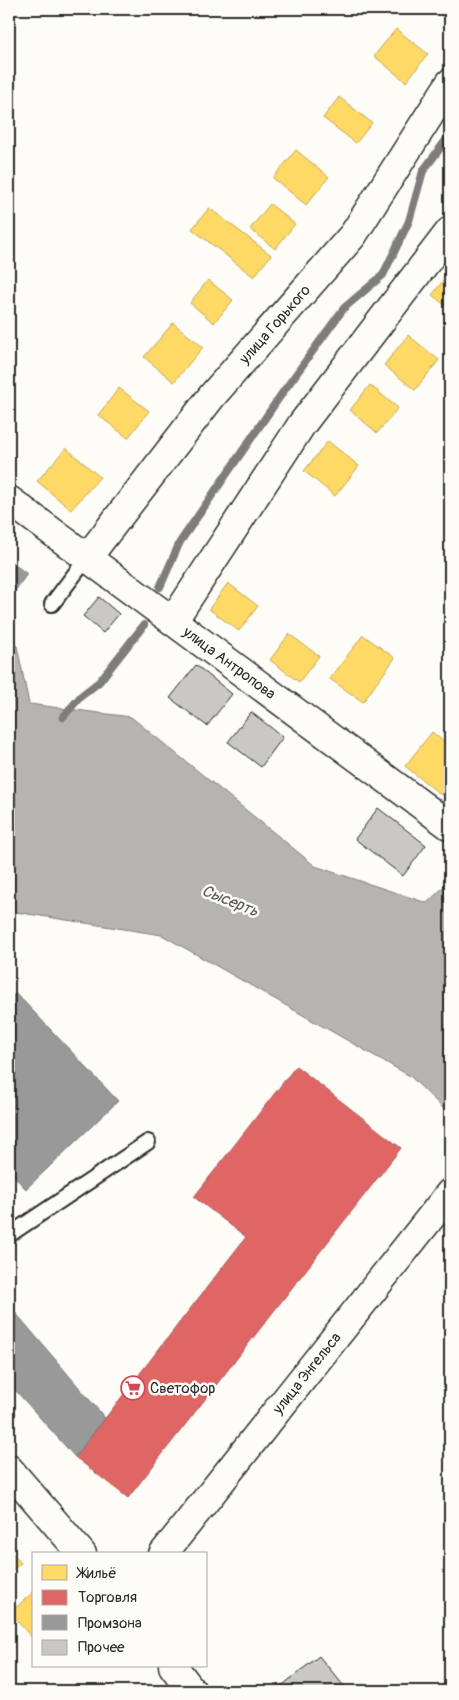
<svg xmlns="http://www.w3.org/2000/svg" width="459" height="1700" font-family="Pangolin,sans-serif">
	<rect width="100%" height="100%" fill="#fdfcf7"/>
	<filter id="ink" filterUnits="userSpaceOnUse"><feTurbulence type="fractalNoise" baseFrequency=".02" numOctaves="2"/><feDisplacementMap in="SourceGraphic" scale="10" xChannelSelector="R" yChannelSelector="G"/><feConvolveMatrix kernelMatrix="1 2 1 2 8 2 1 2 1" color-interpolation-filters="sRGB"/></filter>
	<g filter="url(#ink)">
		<path fill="#b5b4b1" stroke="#7e7d7b" d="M9,640l8,6 12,58 102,13 184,149 112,37 23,-22v234l-40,-39 -248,-141 -153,-24z"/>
		<g fill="#ffd966" stroke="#bfa554">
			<path d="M433,9h17v13z"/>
			<path d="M396,29l32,25 -22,28 -32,-26z"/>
			<path d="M339,97l33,26 -16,20 -33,-25z"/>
			<path d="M296,150l33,27 -23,28 -33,-27z"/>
			<path d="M270,204l25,20 -20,25 -25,-20z"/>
			<path d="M209,208l62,47 -17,22 -62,-48z"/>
			<path d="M450,272v37l-18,-14z"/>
			<path d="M208,280l25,20 -19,23 -24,-20z"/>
			<path d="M173,323l30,24 -29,35 -30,-25z"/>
			<path d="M408,335l31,25 -24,30 -31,-25z"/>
			<path d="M370,385l28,23 -21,25 -27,-23z"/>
			<path d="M119,388l30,23 -21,27 -30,-23z"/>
			<path d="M328,441l31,25 -24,30 -31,-25z"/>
			<path d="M66,448l34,29 -29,33 -34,-29z"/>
			<path d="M228,583l30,23 -19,25 -30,-22z"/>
			<path d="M289,634l30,22 -20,26 -29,-22z"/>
			<path d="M363,635l32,23 -32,44 -33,-23z"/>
			<path d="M432,732l18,15v36l-9,12 -36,-29z"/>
			<path d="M9,1549l12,14 -12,10z"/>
			<path d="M34,1591v49l-24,-27z"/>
		</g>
		<path fill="#e06666" stroke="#aa5454" d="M296,1066l105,82 -273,350 -53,-41 171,-220 -52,-40z"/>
		<g fill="#999" stroke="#787878">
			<path d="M9,528l6,5 -6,9z"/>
			<path d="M9,560l18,14 -17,24 -1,-1z"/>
			<path d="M16,993l102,108 -92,88 -17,-18v-172z"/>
			<path d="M9,1305l96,113 -30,39 -66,-74z"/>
		</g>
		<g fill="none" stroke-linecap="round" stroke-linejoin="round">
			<g stroke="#7e7d7b" stroke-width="8">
				<path d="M160,587l20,-45 103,-150 61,-84 39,-33 26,-54 14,-50 27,-36"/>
				<path d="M63,717l18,-21 18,-14 45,-57"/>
			</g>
		</g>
		<g fill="#c9c8c4" stroke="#2b2b2b">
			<path d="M99,597l20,17 -16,19 -20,-17z"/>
			<path d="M196,665l36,29 -25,32 -37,-28z"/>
			<path d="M251,712l32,25 -22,30 -33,-25z"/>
			<path d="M378,808l48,37 -23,31 -48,-37z"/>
			<path d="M319,1656l29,35h-73z"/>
		</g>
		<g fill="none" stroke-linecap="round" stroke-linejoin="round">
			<g stroke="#2b2b2b" stroke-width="18">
				<g id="service">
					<path d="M52,604l35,-46"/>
					<path d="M9,1235l139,-93"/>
				</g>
			</g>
			<g stroke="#2b2b2b" stroke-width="31">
				<g id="minor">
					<path id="s1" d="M9,500l441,326"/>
					<path id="s2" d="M87,558l125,-162 141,-161 97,-152"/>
					<path d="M173,621l129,-197 148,-193"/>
					<path d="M173,1666l19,25"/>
				</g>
			</g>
			<g stroke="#2b2b2b" stroke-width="31">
				<g id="tertiary">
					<path d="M9,1469l73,85"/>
					<path id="s3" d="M163,1554l287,-361"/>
				</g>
			</g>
			<use href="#service" stroke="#fdfcf7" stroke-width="14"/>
			<use href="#minor" stroke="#fdfcf7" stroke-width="28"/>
			<use href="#tertiary" stroke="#fdfcf7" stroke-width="28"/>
		</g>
	</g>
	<defs>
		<g id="supermarket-ring" transform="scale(1.25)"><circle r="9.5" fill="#fdfcf7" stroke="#d1495b" stroke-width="1.5"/><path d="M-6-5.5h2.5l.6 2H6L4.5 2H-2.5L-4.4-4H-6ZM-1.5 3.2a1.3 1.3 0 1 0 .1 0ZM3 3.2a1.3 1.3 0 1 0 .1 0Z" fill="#d1495b"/></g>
	</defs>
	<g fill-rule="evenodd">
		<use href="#supermarket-ring" x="133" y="1388"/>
	</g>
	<g text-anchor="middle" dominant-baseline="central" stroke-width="5" stroke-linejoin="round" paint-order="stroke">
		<g font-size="15" fill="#2b2b2b" stroke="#fdfcf7">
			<text stroke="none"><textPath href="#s2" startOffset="300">улица Горького</textPath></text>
			<text stroke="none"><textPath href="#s1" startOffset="274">улица Антропова</textPath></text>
			<text stroke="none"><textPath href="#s3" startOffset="231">улица Энгельса</textPath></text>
		</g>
		<g font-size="15" fill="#2b2b2b" stroke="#fdfcf7" text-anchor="start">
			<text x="150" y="1388">Светофор</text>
		</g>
		<g font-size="16" font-style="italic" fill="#5b5b5a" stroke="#fdfcf7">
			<text transform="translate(230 901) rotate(22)">Сысерть</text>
		</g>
	</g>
	<rect width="459" height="1700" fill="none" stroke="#fdfcf7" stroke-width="30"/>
	<rect x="15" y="15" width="429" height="1670" fill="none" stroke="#2b2b2b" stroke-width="2" filter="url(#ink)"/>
	<rect x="32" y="1552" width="175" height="115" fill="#fdfcf7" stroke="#a9a8a5"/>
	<rect x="42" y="1565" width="25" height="15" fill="#ffd966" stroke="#a9a8a5"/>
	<text x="78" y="1578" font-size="15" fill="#2b2b2b">Жильё</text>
	<rect x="42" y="1590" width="25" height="15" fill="#e06666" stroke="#a9a8a5"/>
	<text x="78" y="1602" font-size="15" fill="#2b2b2b">Торговля</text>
	<rect x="42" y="1615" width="25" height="15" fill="#999999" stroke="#a9a8a5"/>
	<text x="78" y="1628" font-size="15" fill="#2b2b2b">Промзона</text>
	<rect x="42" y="1640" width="25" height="15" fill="#c9c8c4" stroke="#a9a8a5"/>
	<text x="78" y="1652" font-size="15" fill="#2b2b2b">Прочее</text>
</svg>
